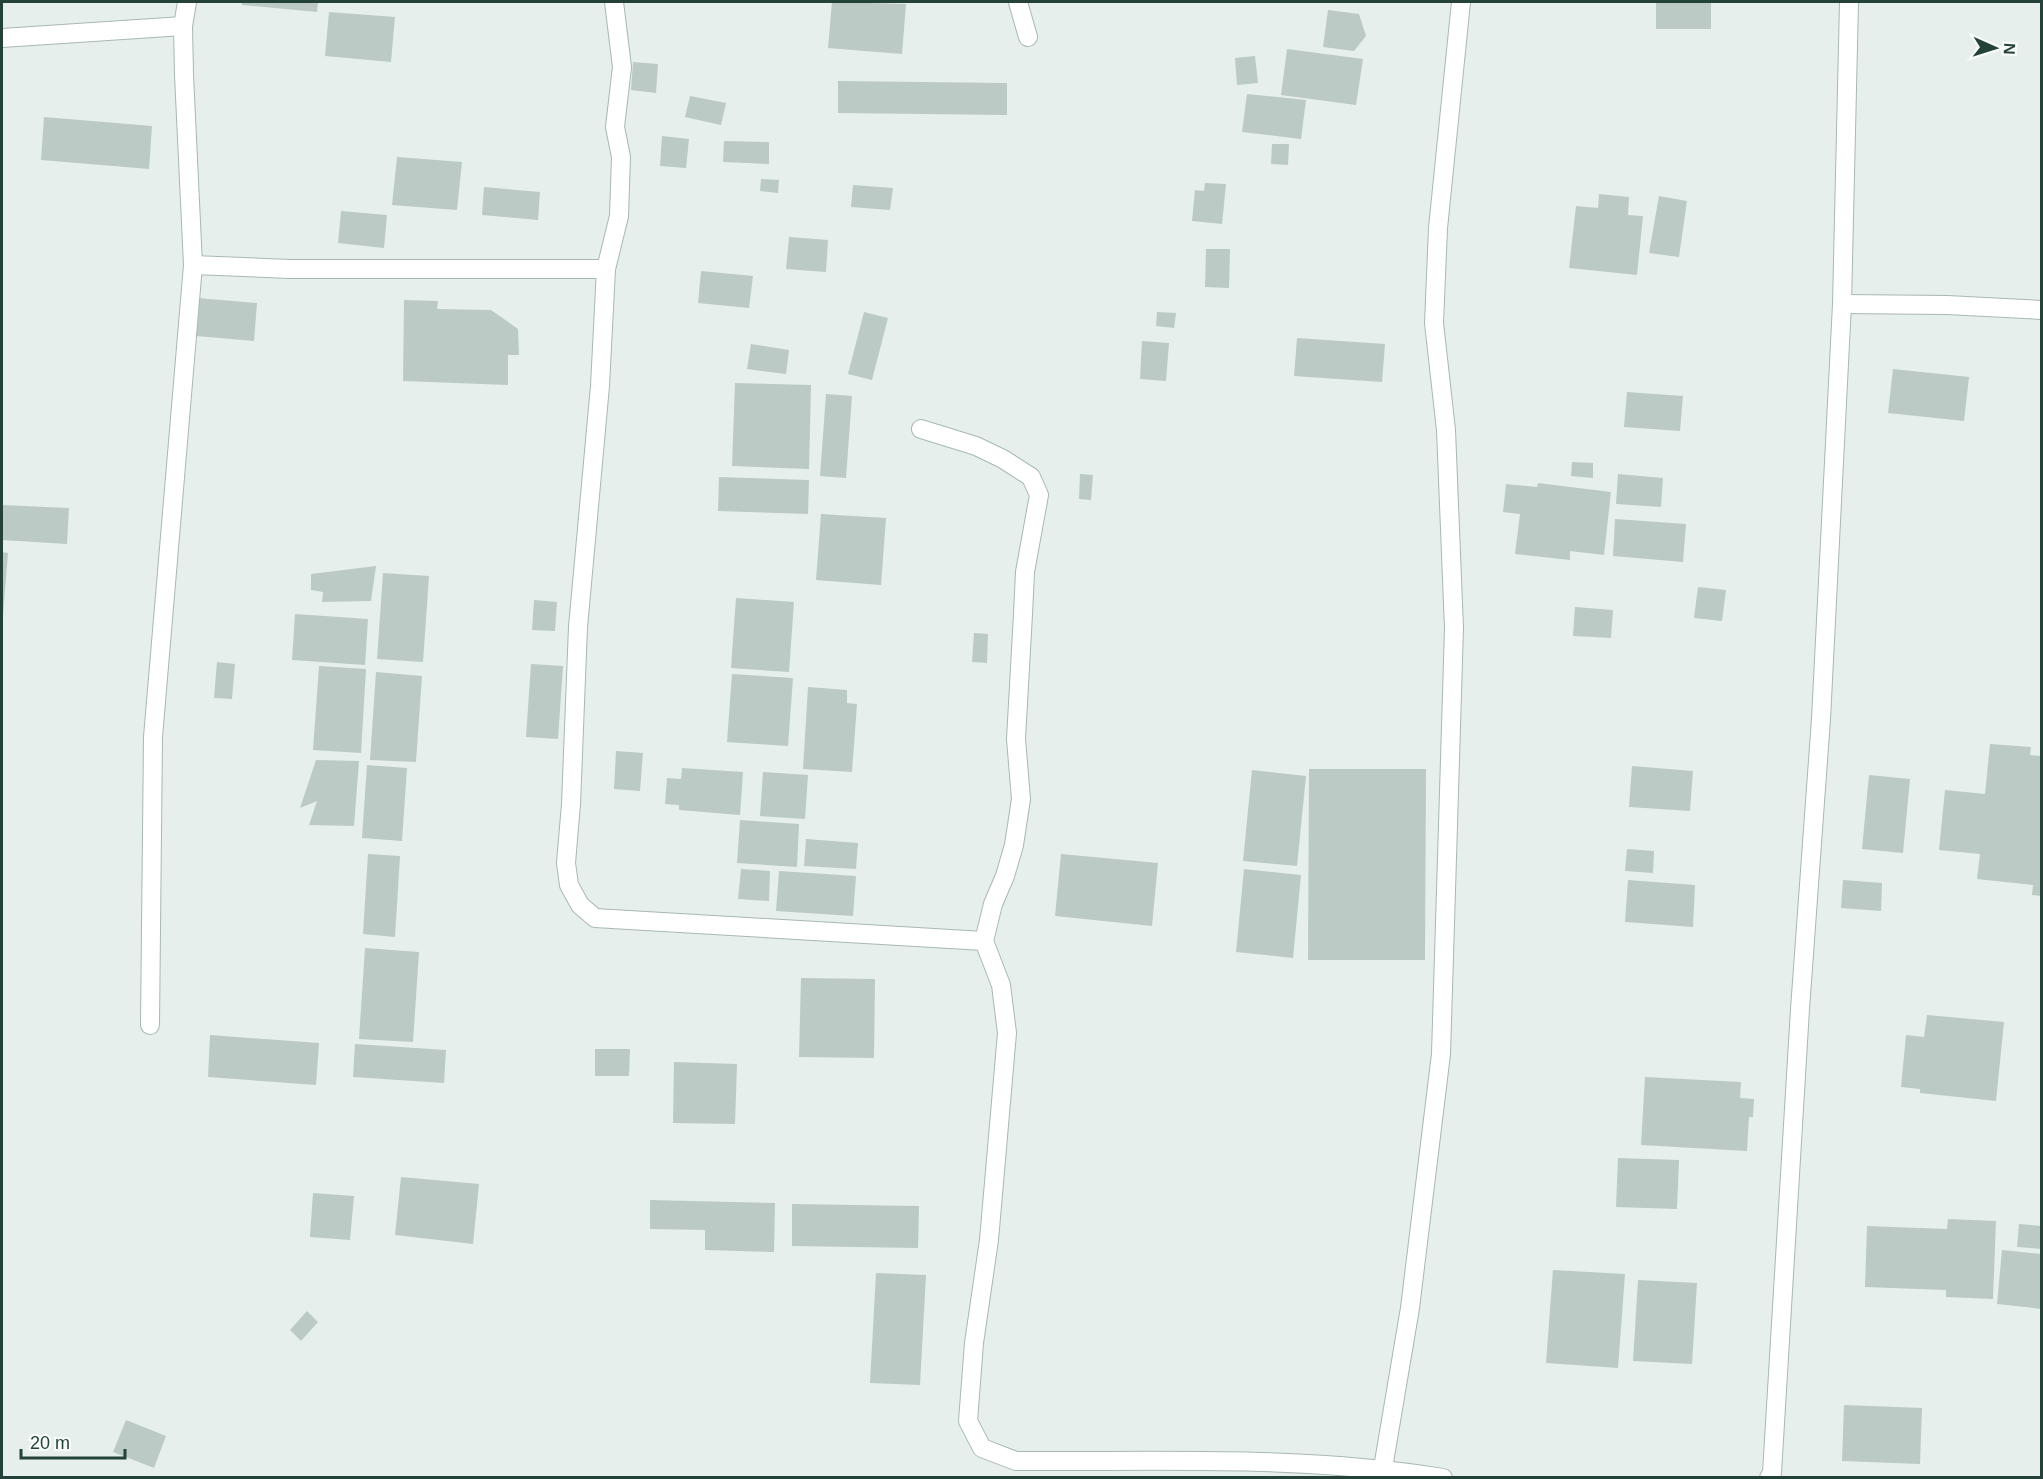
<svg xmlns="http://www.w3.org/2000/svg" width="2043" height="1479" font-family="Arial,sans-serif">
	<rect width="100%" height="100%" fill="#e6efeb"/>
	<g fill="#bbcac4">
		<path d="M242,2h76l-1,10 -75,-7z"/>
		<path d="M832,2l74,2 -4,50 -74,-6z"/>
		<rect x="1656" y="2" width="55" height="27"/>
		<path d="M1328,10l31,4 7,22 -12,15 -31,-4z"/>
		<path d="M329,12l66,5 -4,45 -66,-6z"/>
		<path d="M1287,49l76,10 -7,46 -75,-10z"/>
		<path d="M1255,56l3,27 -21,2 -2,-27z"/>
		<path d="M633,62l25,2 -2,29 -25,-3z"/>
		<path d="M838,81l169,2v32l-169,-2z"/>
		<path d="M1247,94l59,6 -5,39 -59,-7z"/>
		<path d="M690,96l36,7 -5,22 -36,-8z"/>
		<path d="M44,117l108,9 -3,43 -108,-9z"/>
		<path d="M662,136l27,3 -3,29 -26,-2z"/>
		<path d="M724,141l45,1v22l-46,-2z"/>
		<path d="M1272,144h17l-1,21 -17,-1z"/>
		<path d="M397,157l65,5 -5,48 -65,-5z"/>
		<path d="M761,179l18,1 -1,13 -18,-2z"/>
		<path d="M1205,183l21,1 -4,40 -30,-3 3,-31 9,1z"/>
		<path d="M853,185l40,3 -3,22 -39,-3z"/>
		<path d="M484,187l56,5 -2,28 -56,-5z"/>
		<path d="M1599,194l30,3 -1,18 15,1 -6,59 -68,-7 7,-62 22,2z"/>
		<path d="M1659,196l28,5 -8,56 -30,-4z"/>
		<path d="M341,211l46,4 -3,33 -46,-5z"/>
		<path d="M789,237l39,3 -2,32 -40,-3z"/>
		<path d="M1206,249h24l-1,39 -24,-1z"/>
		<path d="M701,271l52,5 -4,32 -51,-5z"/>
		<path d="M198,298l59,5 -3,38 -58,-5z"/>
		<path d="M404,300l34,1 -1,8 54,1 27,19 1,26h-11v30l-105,-4z"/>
		<path d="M864,312l24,6 -16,62 -24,-6z"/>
		<path d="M1157,312l19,1 -2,15 -18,-2z"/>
		<path d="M1297,338l88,6 -3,38 -88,-6z"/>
		<path d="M1142,341l27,2 -3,38 -26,-2z"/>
		<path d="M751,344l38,6 -3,24 -39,-5z"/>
		<path d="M1893,369l76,8 -5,44 -76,-8z"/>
		<path d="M735,383l76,2 -2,84 -77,-3z"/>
		<path d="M1627,392l56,4 -3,35 -56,-4z"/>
		<path d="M826,394l26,2 -6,82 -26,-2z"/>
		<path d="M1572,462l21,1v15l-22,-2z"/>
		<path d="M1080,474l13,1 -2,25 -12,-1z"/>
		<path d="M1618,474l45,4 -2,29 -45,-3z"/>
		<path d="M719,477l90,3 -1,34 -90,-3z"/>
		<path d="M1538,483l73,9 -7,63 -34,-4v9l-55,-6 5,-40 -17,-2 3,-28 31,3z"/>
		<path d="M2,505l67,3 -2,36 -65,-4z"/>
		<path d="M821,514l65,4 -5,67 -65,-5z"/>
		<path d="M1615,519l71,5 -3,38 -70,-6z"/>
		<path d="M2,552l6,1 -5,62h-1z"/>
		<path d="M376,566l-5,35 -49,1 1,-10 -12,-2v-16z"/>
		<path d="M383,573l46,3 -6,86 -46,-3z"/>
		<path d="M1698,587l28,3 -4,31 -28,-3z"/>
		<path d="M736,598l58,4 -5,70 -58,-4z"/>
		<path d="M534,600l23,2 -2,29 -23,-1z"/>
		<path d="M1575,607l38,3 -2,28 -38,-2z"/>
		<path d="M295,614l73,5 -3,46 -73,-5z"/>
		<path d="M974,633l14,1 -1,29 -15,-1z"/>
		<path d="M217,662l18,2 -3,35 -18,-1z"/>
		<path d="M531,664l32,2 -5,73 -32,-2z"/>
		<path d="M319,666l47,3 -5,84 -48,-3z"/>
		<path d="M376,672l46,4 -6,86 -46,-2z"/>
		<path d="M732,674l61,4 -5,68 -61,-4z"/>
		<path d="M808,687l39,3v13l10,1 -5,68 -49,-3z"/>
		<path d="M1990,744l41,3 -1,8 12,1v140l-10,-1 1,-10 -56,-6 3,-25 -41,-4 6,-60 40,4z"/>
		<path d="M616,751l27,2 -3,38 -26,-2z"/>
		<path d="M316,760l43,1 -5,65 -45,-1 8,-24 -17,7z"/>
		<path d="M367,765l40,3 -5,73 -40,-3z"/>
		<path d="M1632,766l61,5 -3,40 -61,-4z"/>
		<path d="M682,768l61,4 -3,43 -61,-5v-5l-14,-1 2,-26 14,1z"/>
		<path d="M1309,769h117l-1,191h-117z"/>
		<path d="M1252,770l54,6 -9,90 -54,-5z"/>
		<path d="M763,772l45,3 -3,44 -45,-3z"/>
		<path d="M1869,775l41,4 -7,74 -41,-4z"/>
		<path d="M740,820l59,4 -2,43 -60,-4z"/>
		<path d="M806,839l52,4 -2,26 -52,-3z"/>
		<path d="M1627,849l27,2 -1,22 -28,-2z"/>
		<path d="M368,854l32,2 -5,81 -32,-3z"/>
		<path d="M1061,854l97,9 -6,63 -97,-10z"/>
		<path d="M741,869l29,2 -1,30 -31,-2z"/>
		<path d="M1244,869l57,6 -8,83 -57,-6z"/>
		<path d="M779,871l77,5 -3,40 -77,-5z"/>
		<path d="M1628,880l67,5 -2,42 -68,-5z"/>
		<path d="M1843,880l39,3 -1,28 -40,-3z"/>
		<path d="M365,948l54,4 -6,90 -54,-3z"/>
		<path d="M801,978l74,1 -1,79 -75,-1z"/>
		<path d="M1927,1015l77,7 -8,79 -76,-8v-4l-19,-2 5,-52 18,2z"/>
		<path d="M210,1035l109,8 -3,42 -108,-8z"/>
		<path d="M355,1044l91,6 -2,33 -91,-6z"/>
		<path d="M595,1049h35l-1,27h-34z"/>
		<path d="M674,1062l63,2 -2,60 -62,-1z"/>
		<path d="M1645,1077l96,5 -1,16 14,1 -1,18h-4l-2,34 -106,-6z"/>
		<path d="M1618,1158l61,2 -2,49 -61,-2z"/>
		<path d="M401,1177l78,7 -6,60 -78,-9z"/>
		<path d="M313,1193l41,3 -4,44 -40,-3z"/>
		<path d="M650,1200l125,3 -1,49 -69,-2v-20l-55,-1z"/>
		<path d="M792,1204l127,2 -1,42 -126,-2z"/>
		<path d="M1948,1219l48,2 -3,78 -47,-2v-7l-81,-3 2,-61 80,3z"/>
		<path d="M2019,1224l23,2v23l-25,-2z"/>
		<path d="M2002,1250l40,4v55l-45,-5z"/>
		<path d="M1553,1270l72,4 -7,94 -72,-5z"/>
		<path d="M876,1273l50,2 -6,110 -50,-2z"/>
		<path d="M1638,1280l59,3 -5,81 -59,-3z"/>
		<path d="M307,1311l11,11 -17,19 -11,-11z"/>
		<path d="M1844,1405l78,3 -2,56 -78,-3z"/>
		<path d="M126,1420l40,16 -12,32 -41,-16z"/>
	</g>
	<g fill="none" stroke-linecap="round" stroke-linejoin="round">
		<g stroke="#a8b8b2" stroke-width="20">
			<g id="street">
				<path d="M614,2l8,65 -7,60 6,30 -2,59 -13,53 -6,117 -22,241 -7,177 -5,59 3,22 11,20 15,13 389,23"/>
				<path d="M1018,2l10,35"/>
				<path d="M2,38l181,-12"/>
				<path d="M193,265l97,4h316"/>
				<path d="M1842,304l105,1 95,5"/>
				<path d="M921,429l55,17 27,13 28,18 8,18 -14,77 -2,42 -7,125 5,60 -7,46 -9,31 -12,28 -9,37 17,44 6,48 -18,207 -15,103 -6,78 14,27 34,13c142,1 287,-6 427,17"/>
				<path d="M150,1025l3,-288 40,-472 -9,-190 -1,-49 4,-24"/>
				<path d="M1383,1468l27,-160 31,-254 13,-426 -8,-198 -12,-107 4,-95 23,-226"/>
				<path d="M1769,1478l3,-5 28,-464 21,-290 21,-415 7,-302"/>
			</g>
		</g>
		<use href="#street" stroke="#fff" stroke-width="18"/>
	</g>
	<rect width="2043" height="1479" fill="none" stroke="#24423a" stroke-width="6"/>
	<g transform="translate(1995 48) rotate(93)" stroke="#f7fbf9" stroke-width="4.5" paint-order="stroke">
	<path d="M0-4.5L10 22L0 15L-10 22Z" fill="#24423a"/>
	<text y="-9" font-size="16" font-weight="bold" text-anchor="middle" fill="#24423a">N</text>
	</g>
	<path d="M21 1449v9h104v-9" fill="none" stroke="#24423a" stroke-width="3"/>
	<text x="30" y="1449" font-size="18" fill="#24423a" stroke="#f7fbf9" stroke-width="4.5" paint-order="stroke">20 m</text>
</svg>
